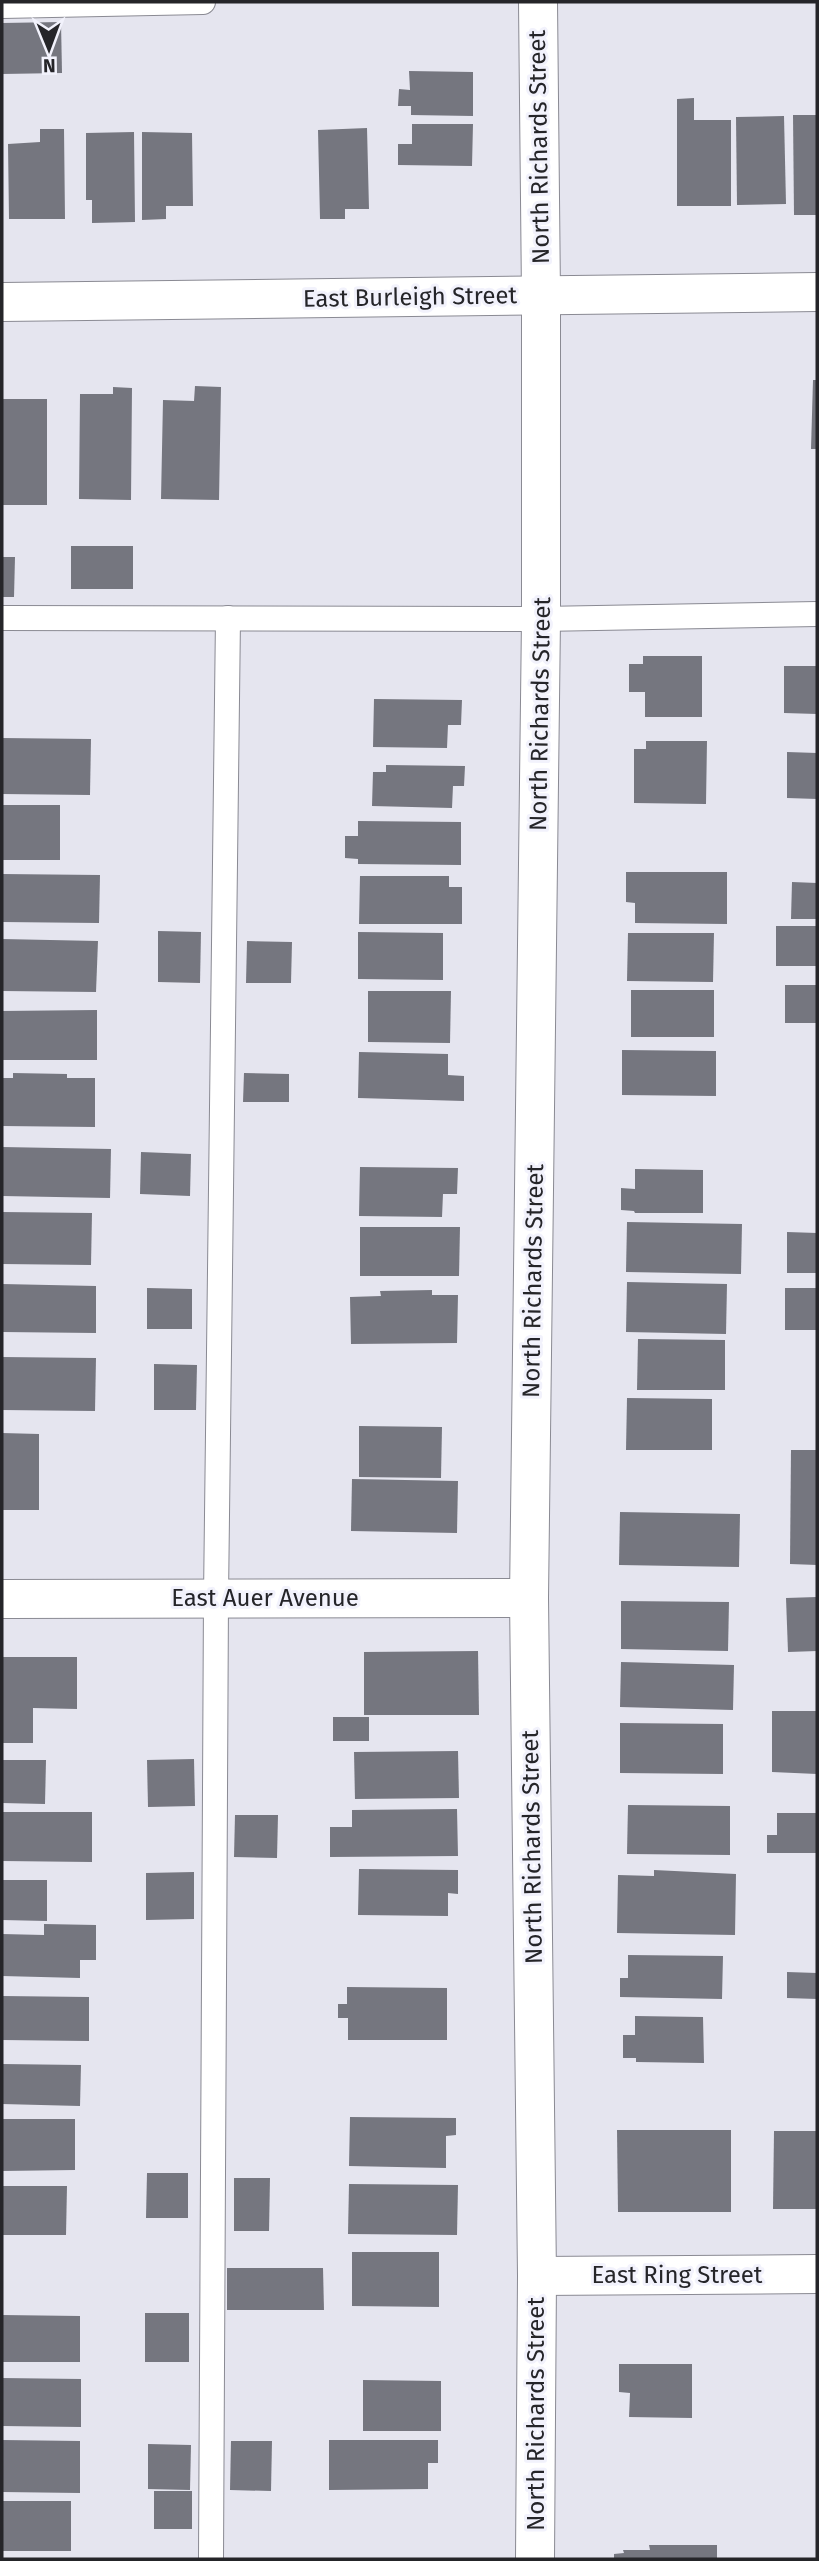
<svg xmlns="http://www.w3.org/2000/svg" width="819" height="2561" font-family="'Fira Sans',sans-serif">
	<rect width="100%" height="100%" fill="#e5e5ef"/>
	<g fill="#75767f">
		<path d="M61,22l1,51 -60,1v-51z"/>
		<path d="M409,71l64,1v44l-62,-1v-9h-13l1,-17 11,1z"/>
		<path d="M694,98v22h37v86h-54v-107z"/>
		<path d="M793,115h24v100h-23z"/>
		<path d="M784,116l2,88 -49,1 -1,-88z"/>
		<path d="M412,124h61l-1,42 -74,-1v-21h14z"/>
		<path d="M367,128l2,81h-24v10h-25l-2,-89z"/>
		<path d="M40,129h24l1,90h-56l-1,-75 32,-2z"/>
		<path d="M134,132l1,90 -43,1v-23h-6v-67z"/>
		<path d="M142,132l50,1 1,73h-27v13l-24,1z"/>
		<path d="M813,380h4v69h-6z"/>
		<path d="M195,386l26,1 -2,113 -58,-1 2,-99 31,1z"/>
		<path d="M113,387l19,1 -1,112 -52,-1 1,-105h33z"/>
		<rect x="2" y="399" width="45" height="106"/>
		<rect x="71" y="546" width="62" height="43"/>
		<path d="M2,557h13l-1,40h-12z"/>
		<path d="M643,656h59v61h-57v-25h-16v-28h14z"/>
		<path d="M784,666h33v48l-33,-1z"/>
		<path d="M374,699l88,1 -1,25h-13l-1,23 -74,-1z"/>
		<path d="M2,738l89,1 -1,56 -88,-1z"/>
		<path d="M646,741h61l-1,63 -72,-1v-54h12z"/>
		<path d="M787,752l30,1v46l-30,-1z"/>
		<path d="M386,765l79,1 -1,20h-11l-1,22 -80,-2 1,-34h13z"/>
		<rect x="2" y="805" width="58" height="55"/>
		<path d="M358,821l103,1v43l-103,-1v-5l-13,-1v-22h13z"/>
		<path d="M626,872h101v52l-92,-1v-20l-9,-1z"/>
		<path d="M2,874l98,1 -1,48 -97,-1z"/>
		<path d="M360,876h89v11h13v37h-103z"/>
		<path d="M792,882l25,1v36h-26z"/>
		<rect x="776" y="926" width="41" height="40"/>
		<path d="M158,931l43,1 -1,51 -42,-1z"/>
		<path d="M358,932l85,1v47l-85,-1z"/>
		<path d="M628,933h86l-1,49 -86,-1z"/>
		<path d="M2,939l96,2 -2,51 -94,-1z"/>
		<path d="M247,941l45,1 -1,41h-45z"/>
		<rect x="785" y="985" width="32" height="38"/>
		<rect x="631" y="990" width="83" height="47"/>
		<path d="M368,991h83l-1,52 -82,-1z"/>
		<path d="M97,1010v50h-95v-49z"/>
		<path d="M622,1050l94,1v45l-94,-1z"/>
		<path d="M359,1052l89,2v21l16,1v25l-106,-3z"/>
		<path d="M13,1073l54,1v4h28v49l-93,-1v-48h11z"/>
		<path d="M244,1073l45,1v28h-46z"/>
		<path d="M2,1147l109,2 -1,49 -108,-2z"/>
		<path d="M141,1152l50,2 -1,42 -50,-2z"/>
		<path d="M360,1167l98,1 -1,26h-14l-1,23 -83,-1z"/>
		<path d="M635,1169l68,1v43h-68l-1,-2 -13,-1v-22l14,1z"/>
		<path d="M2,1212l90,1 -1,52 -89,-1z"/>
		<path d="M627,1222l115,2 -1,50 -115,-2z"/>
		<path d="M360,1227h100l-1,49h-99z"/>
		<path d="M787,1232l30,1v40h-30z"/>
		<path d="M627,1282l100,2 -1,50 -100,-2z"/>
		<path d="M2,1284l94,2v47l-94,-1z"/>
		<path d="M147,1288l45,1v40h-45z"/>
		<rect x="785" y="1288" width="32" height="42"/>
		<path d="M432,1290v5h26l-1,48 -106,1 -1,-47 31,-1 -1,-5z"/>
		<path d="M638,1339l87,1v50h-88z"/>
		<path d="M2,1357l94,1 -1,53 -93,-1z"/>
		<path d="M154,1364l43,1 -1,45h-42z"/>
		<path d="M627,1398l85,1v51h-86z"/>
		<path d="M359,1426l83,1 -1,51 -82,-1z"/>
		<path d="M2,1433l37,1v76h-37z"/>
		<path d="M791,1450h26v115l-27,-1z"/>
		<path d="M352,1479l106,2 -1,52 -106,-2z"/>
		<path d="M620,1512l120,2 -1,53 -120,-2z"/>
		<path d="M817,1597v54l-29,1 -2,-54z"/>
		<path d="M621,1601l108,1 -1,49 -107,-2z"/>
		<path d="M478,1651l1,64h-115v-63z"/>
		<path d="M2,1657h75v52l-44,-1v35h-31z"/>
		<path d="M621,1662l113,3 -1,45 -113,-3z"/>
		<path d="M772,1711h45v63l-45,-2z"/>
		<rect x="333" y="1717" width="36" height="24"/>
		<path d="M620,1723l103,1v50l-103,-1z"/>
		<path d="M458,1751l1,47 -104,1 -1,-47z"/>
		<path d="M194,1759l1,47 -47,1 -1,-47z"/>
		<path d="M2,1760h44l-1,44 -43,-1z"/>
		<path d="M628,1805l102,1v49l-103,-1z"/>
		<path d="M457,1809l1,47 -128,1v-30h22v-17z"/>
		<path d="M2,1812h90v50l-90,-1z"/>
		<path d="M777,1813h40v40h-50v-18h10z"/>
		<path d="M235,1815h43l-1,43 -43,-1z"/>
		<path d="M359,1869l99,1v24l-10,-1v23l-90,-1z"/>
		<path d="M654,1870l82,4 -1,61 -118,-2 1,-58 36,1z"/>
		<path d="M194,1872v47l-48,1v-47z"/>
		<path d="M2,1880h45v41l-45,-1z"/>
		<path d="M44,1924l52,1v35h-16v18l-78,-2v-42l42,1z"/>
		<path d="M628,1955l95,1 -1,43 -102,-2v-19h8z"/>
		<path d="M787,1972l30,1v26l-30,-1z"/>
		<path d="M347,1987l100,1v52h-99v-22h-10v-14h9z"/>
		<path d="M2,1996l87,1v44l-87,-1z"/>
		<path d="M635,2016l68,1 1,46 -68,-1v-4h-13v-23h12z"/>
		<path d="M2,2064l79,1 -1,41 -78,-2z"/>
		<path d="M350,2117l106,1v17l-10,1v32l-97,-2z"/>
		<path d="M2,2119h73v51l-73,1z"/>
		<path d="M617,2130h114v82h-113z"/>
		<path d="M774,2131h43v78h-44z"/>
		<path d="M147,2173h41v45h-42z"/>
		<path d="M234,2178h36l-1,53h-35z"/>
		<path d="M349,2184l109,1 -1,50 -109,-1z"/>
		<path d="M2,2186h65l-1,49h-64z"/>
		<path d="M352,2252h87v55l-87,-1z"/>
		<path d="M227,2268h96l1,42h-97z"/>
		<rect x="145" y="2313" width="44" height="49"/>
		<path d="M2,2315l78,1v46h-78z"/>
		<path d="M619,2364h73v54l-63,-1 1,-24 -11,-1z"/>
		<path d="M2,2378l79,1v48l-79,-1z"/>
		<path d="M363,2380l78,1v50h-78z"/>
		<path d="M2,2440l78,1v52l-78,-1z"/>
		<path d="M329,2440h109v23h-10v26l-99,1z"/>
		<path d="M231,2441h41l-1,50 -41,-1z"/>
		<path d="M148,2444l43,1 -1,45 -42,-1z"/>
		<rect x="154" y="2491" width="38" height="38"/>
		<rect x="2" y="2501" width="69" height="50"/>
		<path d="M649,2545h68v14h-103v-5l10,-1 -1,-3h27z"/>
	</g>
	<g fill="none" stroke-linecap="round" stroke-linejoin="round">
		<g stroke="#8a8a93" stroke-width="26">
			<g id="service">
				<path d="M2,6l201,-4"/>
				<path d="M2,618l539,1 276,-5"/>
				<path d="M211,2559l5,-962 12,-979"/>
			</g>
		</g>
		<g stroke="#8a8a93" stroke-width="40">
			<g id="minor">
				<path d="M2,1599l527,-1"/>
				<path d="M537,2276l280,-2"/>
				<path d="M535,2559l2,-283 -8,-678 12,-979v-323l-3,-294"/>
			</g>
		</g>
		<g stroke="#8a8a93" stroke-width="40">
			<path id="tertiary" d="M2,302l815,-10"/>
		</g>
		<use href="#service" stroke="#fff" stroke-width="24"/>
		<use href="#minor" stroke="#fff" stroke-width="38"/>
		<use href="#tertiary" stroke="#fff" stroke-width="38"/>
	</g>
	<g text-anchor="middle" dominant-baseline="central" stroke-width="6" stroke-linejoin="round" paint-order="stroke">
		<g font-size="24" fill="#252529" stroke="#f2f2fc">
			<text transform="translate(539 147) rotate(-91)">North Richards Street</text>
			<text transform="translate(410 297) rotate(-1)">East Burleigh Street</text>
			<text transform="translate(540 714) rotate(-89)">North Richards Street</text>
			<text transform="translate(533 1281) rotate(-89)">North Richards Street</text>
			<text x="265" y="1598">East Auer Avenue</text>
			<text transform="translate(532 1847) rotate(-91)">North Richards Street</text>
			<text x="677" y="2275">East Ring Street</text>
			<text transform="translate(536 2414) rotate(-90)">North Richards Street</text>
		</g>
	</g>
	<rect width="819" height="2561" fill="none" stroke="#252529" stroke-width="7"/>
	<g transform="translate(49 49) rotate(179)" stroke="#f2f2fc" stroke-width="5" paint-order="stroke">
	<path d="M0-5L12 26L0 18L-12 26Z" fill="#252529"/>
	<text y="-10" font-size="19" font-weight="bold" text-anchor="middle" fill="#252529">N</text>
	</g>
</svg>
